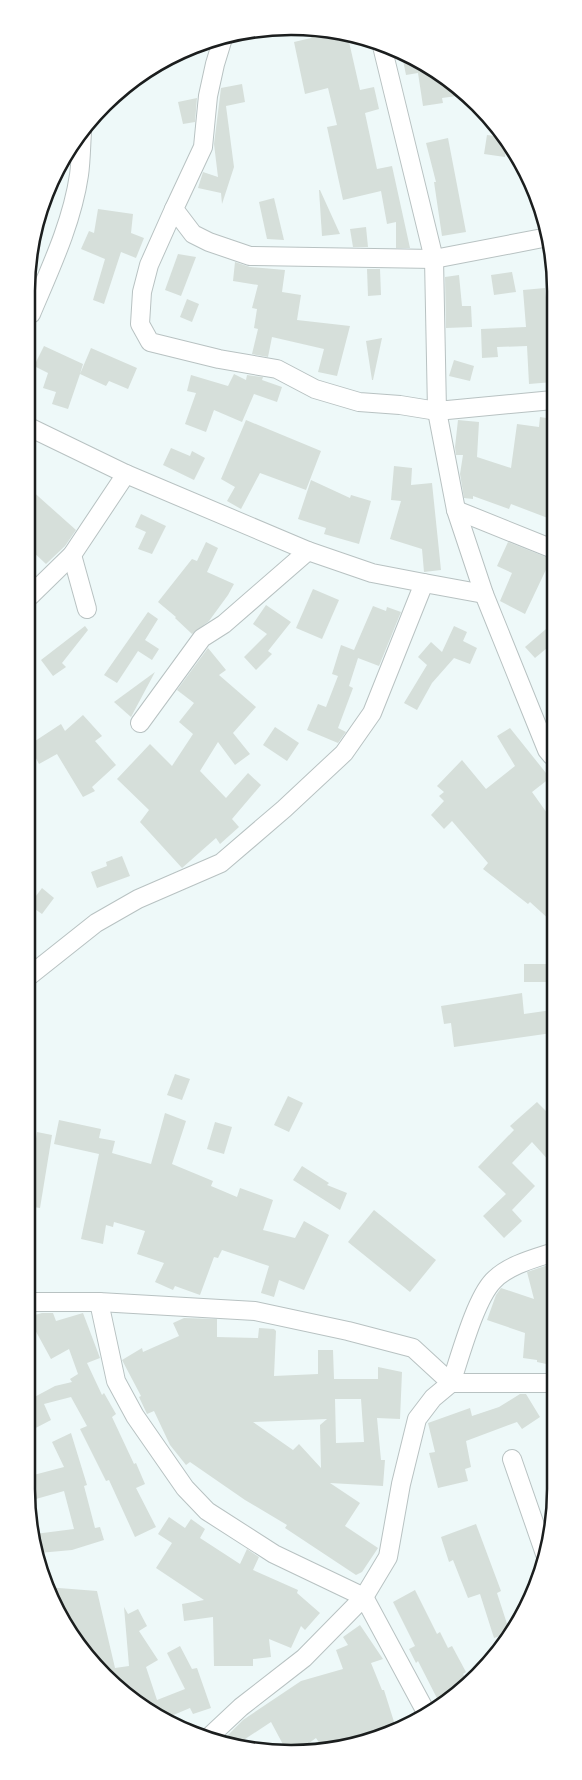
<svg xmlns="http://www.w3.org/2000/svg" width="582" height="1780" font-family="'DM Sans',sans-serif">
	<rect width="100%" height="100%" fill="#eef9f9"/>
	<g fill="#d6dfda" fill-rule="evenodd">
		<path d="M309,31l38,2 13,57 14,-3 5,22 -14,4 12,56 15,-3 18,82h-14v-26l-9,2 -6,-33 -38,9 -16,-73 10,-2 -9,-37 -23,6 -11,-52 17,-4z"/>
		<path d="M415,59l8,3 41,33 -22,3 1,5 -20,3 -5,-33 -12,2 -3,-15z"/>
		<path d="M242,84l3,18 -19,4 8,61 -12,37 -1,-11 -23,-5 5,-16 15,5 -4,-33 7,-56z"/>
		<path d="M197,98l-2,24 -12,2 -5,-22z"/>
		<path d="M487,135l17,2 3,5 -2,15 -21,-3z"/>
		<path d="M448,138l18,94 -24,4 -8,-54h2l-10,-39z"/>
		<path d="M319,190h1l20,44 -18,2z"/>
		<path d="M274,198l10,42 -17,-1 -8,-37z"/>
		<path d="M98,209l35,5 -2,19 13,5 -8,20 -15,-6 -17,52 -11,-4 12,-41 -24,-10 8,-18 5,2z"/>
		<path d="M366,227l2,20h-15l-3,-18z"/>
		<path d="M178,254l18,3 -15,39 -16,-6z"/>
		<path d="M235,262l15,5 35,3 -3,22 19,3 -4,25 53,6 -13,50 -19,-4 6,-23 -52,-12 -4,20 -16,-3 6,-25 -4,-1 3,-19 -5,-1 6,-23 -25,-4z"/>
		<path d="M367,269h13l1,26 -13,1z"/>
		<path d="M512,272l4,20 -22,3 -3,-20z"/>
		<path d="M459,275l3,31h9l1,21 -26,1 -1,-51z"/>
		<path d="M545,288l2,19 6,-1v20l-3,1 3,55 -24,2 -2,-38 -30,1 1,10 -16,1 -1,-29 45,-2 -3,-37z"/>
		<path d="M187,299l12,5 -7,18 -12,-5z"/>
		<path d="M382,338l-9,42h-1l-6,-39z"/>
		<path d="M44,346l39,18 -3,10 11,-26 46,20 -9,21 -19,-8 -3,5 -26,-12 -12,35 -16,-5 4,-12 -13,-4 5,-15 -14,-7z"/>
		<path d="M454,360l20,6 -4,15 -21,-5z"/>
		<path d="M234,374l12,6 1,-5 16,2 -1,3 20,7 -5,15 -23,-8 -12,28 -28,-12 -8,22 -21,-8 11,-31 -9,-2 4,-16 37,11z"/>
		<path d="M540,417l13,2v101l-42,-16 -2,5 -36,-13v3l-9,-1 -4,-24 3,-19h-7l-1,-8 3,-27 21,2 -2,35 34,11 6,-44 22,3z"/>
		<path d="M246,420l75,31 -15,39 -46,-17 -19,36 -14,-8 8,-14 -14,-8z"/>
		<path d="M171,448l19,8 2,-5 13,7 -11,22 -31,-15z"/>
		<path d="M394,466l18,2 -1,17 21,-2 9,87 -17,2 -2,-23 -32,-10 11,-38 -10,-1z"/>
		<path d="M311,480l39,18 1,-3 20,6 -12,43 -35,-10 2,-6 -28,-9z"/>
		<path d="M30,489l46,41 -11,16 -19,18 -16,-15z"/>
		<path d="M141,514l25,12 -14,28 -14,-5 8,-17 -11,-5z"/>
		<path d="M206,542l12,6 -11,24 27,12 -6,11 -19,26 -17,13 -17,-16 1,-1 -18,-15 34,-43 5,2z"/>
		<path d="M508,542l43,17 -26,55 -25,-13 12,-28 -15,-7z"/>
		<path d="M313,589l26,11 -17,39 -26,-11z"/>
		<path d="M266,605l25,17 -23,29 4,3 -16,16 -12,-13 23,-23 -14,-10z"/>
		<path d="M373,606l13,5 1,-4 14,5 -22,54 -21,-8 -9,28 4,2 -15,40 8,4 -8,11 -31,-13 11,-26 8,3 12,-31 -6,-2 9,-29 13,5z"/>
		<path d="M148,612l10,7 -13,21 14,9 -7,11 -14,-9 -21,32 -13,-8z"/>
		<path d="M553,623v20l-18,15 -10,-11z"/>
		<path d="M85,626l3,4 -26,33 4,4 -13,9 -12,-16z"/>
		<path d="M454,626l13,6 -4,9 14,7 -7,16 -16,-6 -22,25 -15,27 -13,-7 23,-38 -9,-8 13,-15 11,10z"/>
		<path d="M208,648l18,22 -7,5 37,32 -23,26 17,21 -15,11 -17,-23 -18,29 26,27 22,-25 13,12 -29,34 7,8 -19,17 -4,-6 -34,30 -42,-46 9,-12 -32,-31 33,-35 22,22 21,-32 -14,-12 15,-19 -17,-13z"/>
		<path d="M155,672l-24,45 -17,-15z"/>
		<path d="M83,715l19,21 -7,5 21,24 -24,22 3,4 -12,6 -26,-43 -18,10 -10,-19 32,-21 4,7z"/>
		<path d="M275,727l24,16 -12,18 -24,-16z"/>
		<path d="M510,728l40,50 -18,14 20,28v102l-22,-20 -2,2 -45,-35 5,-6 -36,-42 -8,8 -13,-14 13,-14 -5,-5 5,-4 -7,-6 25,-26 24,29 29,-23 -18,-30z"/>
		<path d="M122,856l8,20 -33,12 -6,-16 16,-6 -1,-4z"/>
		<path d="M42,888l12,10 -12,16 -13,-9z"/>
		<rect x="524" y="964" width="28" height="18"/>
		<path d="M522,993l2,21 28,-4v23l-98,14 -3,-24 -7,1 -3,-18z"/>
		<path d="M175,1074l15,5 -8,21 -15,-5z"/>
		<path d="M288,1096l15,7 -14,29 -15,-7z"/>
		<path d="M537,1102l15,15 -1,46 -19,-21 -20,21 23,23 -23,24 10,11 -18,17 -21,-22 23,-22 -28,-27 36,-37 -4,-4z"/>
		<path d="M165,1113l21,8 -14,43 41,17 -2,5 26,11 3,-9 33,12 -10,30 32,8 9,-17 25,14 -25,55 -25,-10 -5,17 -13,-4 8,-27 -47,-16 -4,8 -4,-1 -14,38 -25,-9 -2,4 -18,-8 9,-19 -27,-9 8,-23 -31,-9 -1,5 -7,-2 -3,19 -22,-5 18,-85 -45,-10 5,-24 42,9 -2,9 16,3 -3,12 39,11z"/>
		<path d="M215,1122l17,5 -8,27 -17,-5z"/>
		<path d="M37,1132l15,3 -12,73 -13,-2 3,-33 -2,-1v-14l5,1z"/>
		<path d="M302,1166l27,17 -2,2 20,8 -7,17 -47,-30z"/>
		<path d="M374,1210l62,50 -26,32 -62,-50z"/>
		<path d="M551,1264v7l-3,4 -1,31 4,1v58l-14,-3v-2l-14,-2 2,-25 -38,-13 9,-25 5,-7 33,11 -7,-27z"/>
		<path d="M42,1313h11l3,8 27,-8 17,45 -13,5 15,32 2,-2 12,21 -4,3 22,47 2,-1 9,21 -9,4 20,39 -21,10 -26,-57 -3,1 -26,-52 7,-3 -16,-29 -27,7 7,16 -25,13 1,-32 28,-15 17,-4 -2,-3 8,-5 -9,-25 -18,10 -23,-42z"/>
		<path d="M184,1318l33,1v18l41,1 1,-10 15,1 2,2 -2,45 44,-2v-24h15l1,29h44v-12l24,5 -2,47 -23,-1 4,42h4l-2,26 -53,-3 30,20 -15,23 33,22 -16,24 -6,3 -71,-47 2,-3 -42,-25 -55,-38 -4,3 -16,-20 -16,-34 -7,3 -8,-17 2,-1 -19,-36 20,-12 1,4 36,-16 -6,-13zM335,1399h26l3,43 -28,1zM327,1419l-7,6 1,43 -22,-24 -6,6 -40,-28z"/>
		<path d="M520,1394h6l14,23 -18,12 -5,-7 -51,19 5,26 -6,2 3,12 -30,7 -9,-35 6,-1 -7,-29 42,-15 2,8 27,-9z"/>
		<path d="M71,1433l16,52 -3,1 11,42 5,-1 4,13 -32,10 -33,3 -4,-19 39,-5 -10,-38 -35,10 -3,-24 38,-10 -12,-25z"/>
		<path d="M169,1517l16,11 6,-9 14,10 -5,9 40,26 7,-15 12,8 -6,13 45,20 -1,3 23,20 -15,17 -4,-4 -10,22 -22,-9 2,18 -18,2v7h-39l-1,-49 -29,4 -2,-17 22,-4 -48,-32 16,-25 -14,-9z"/>
		<path d="M476,1524l25,67 -4,2 13,40 -16,5 -14,-44 -12,4 -15,-38 -4,2 -8,-25z"/>
		<path d="M46,1587l51,4 18,77 14,-2 -5,-59 4,7 10,-5 9,17 -8,5 19,29 -12,7 11,33 28,-11 -18,-36 13,-7 12,23 5,-1 14,40 -18,6 -3,-6 -26,11 -72,-55z"/>
		<path d="M415,1590l22,44 3,-2 8,16 4,-2 14,26 -3,2 4,7 -26,25 -23,-45 -2,2 -7,-14 6,-3 -22,-44z"/>
		<path d="M360,1625l23,34 -12,4 11,27h2l11,35 -28,10 2,4 -10,6 -37,2 -6,-9 -15,11 -15,1 -15,-28 -35,23 -14,-4 21,-21 58,-39 42,-12 -7,-19 12,-5 -5,-8z"/>
	</g>
	<g fill="none" stroke-linecap="round" stroke-linejoin="round">
		<g stroke="#b8c2c2" stroke-width="20">
			<g id="street">
				<path d="M223,38l-8,26 -7,32 -5,51 -29,62 19,25 16,8 41,14 184,3 114,-22"/>
				<path d="M382,46l52,213 3,152 19,99 28,84 63,156 5,6"/>
				<path d="M174,209l-25,56 -7,27 -2,32 10,18 69,17 58,10 38,20 44,13 41,3 37,6 116,-11"/>
				<path d="M31,314c19,-45 41,-91 48,-139 2,-14 2,-29 3,-43"/>
				<path d="M31,428l95,46 182,77 64,22 52,10"/>
				<path d="M456,510l97,39"/>
				<path d="M72,555l15,54"/>
				<path d="M30,596l42,-41 54,-81"/>
				<path d="M140,723l62,-85 22,-14 84,-73"/>
				<path d="M28,977l68,-54 42,-24 83,-36 63,-54 60,-56 28,-40 52,-130 60,11"/>
				<path d="M27,1302h72l156,9 93,20 65,17 38,35c9,-26 24,-83 42,-102 14,-15 39,-22 58,-28"/>
				<path d="M99,1302l17,79 19,35 50,72 22,23 67,43 90,43 63,117"/>
				<path d="M512,1459l33,95"/>
				<path d="M209,1737l32,-30 63,-49 60,-61 24,-40 13,-73 16,-65 16,-21 18,-15h100"/>
			</g>
		</g>
		<use href="#street" stroke="#fff" stroke-width="18"/>
	</g>
	<path d="M0 0H582V1780H0ZM291 35H291A256 256 0 0 1 547 291V1489A256 256 0 0 1 291 1745H291A256 256 0 0 1 35 1489V291A256 256 0 0 1 291 35Z" fill="#fff" fill-rule="evenodd"/>
	<path fill="none" stroke="#1b1e1e" stroke-width="2.5" d="M291 35H291A256 256 0 0 1 547 291V1489A256 256 0 0 1 291 1745H291A256 256 0 0 1 35 1489V291A256 256 0 0 1 291 35Z"/>
</svg>
